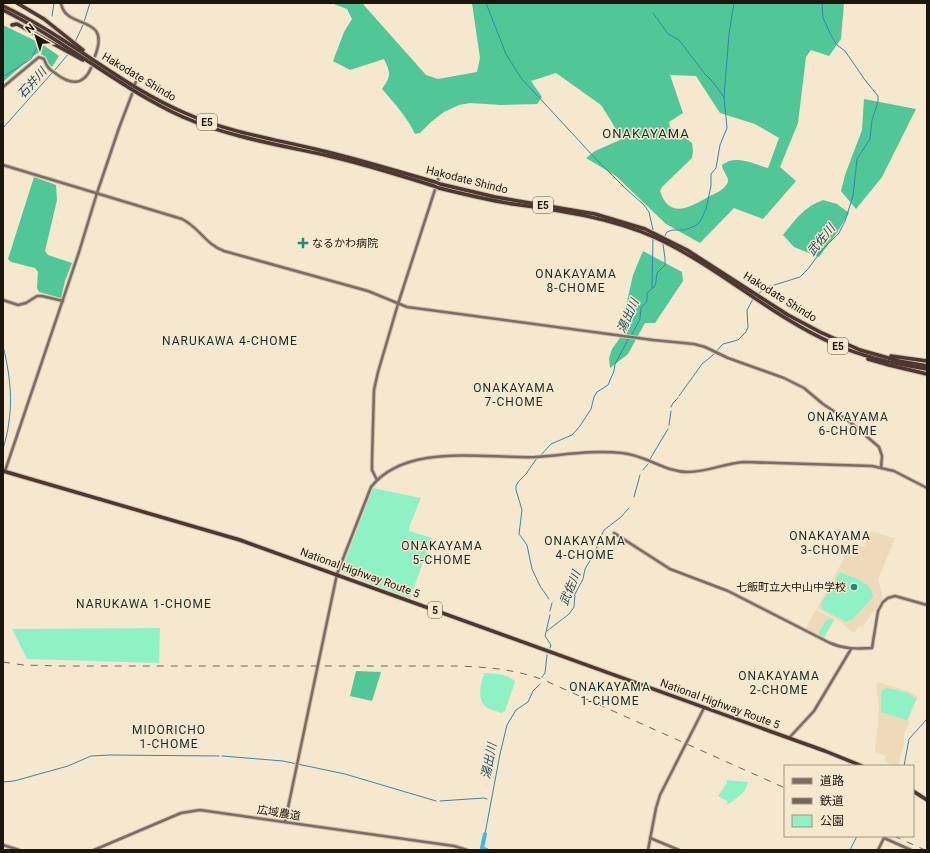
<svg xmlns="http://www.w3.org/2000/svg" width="930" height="853" font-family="Roboto,'Noto Sans JP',sans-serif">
	<rect width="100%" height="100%" fill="#f6e7cf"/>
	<g fill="#ecdabb">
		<path d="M871,531l24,7 -17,41 5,20 -21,28 -3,-1 -5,7 -19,-15 -18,-10 35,-64 12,3z"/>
		<path d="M817,610l18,9 -11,19 -18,-10 9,-17z"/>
		<path d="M878,682l32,10 8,5 -10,23 1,3 -5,12v9l-6,22 -13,-4 1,-6 -11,-4 4,-42 -3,-27z"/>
	</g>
	<g fill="#8ff2c5">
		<path d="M373,488l48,10 -11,27 -1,6 23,7 -22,60 -67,-25 -1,-4z"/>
		<path d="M840,572c12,6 32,9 33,25l-20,22 -7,3 -24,-13 -1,-5z"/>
		<path d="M830,618l4,2 -10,17 -6,-3 7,-12z"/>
		<path d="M160,628l-1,35 -132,-4 -15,-30z"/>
		<path d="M484,673c10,1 25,0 31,9l-10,29 -4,2c-4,-2 -11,-3 -15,-6 -10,-9 -5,-23 -2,-34z"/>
		<path d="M886,688l22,5 8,6 -9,21 -26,-8v-6l1,-16z"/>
		<path d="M726,780l22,2c-2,12 -12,16 -21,23v-4l-9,-5 9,-13z"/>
	</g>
	<g fill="#51c696" fill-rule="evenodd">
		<path d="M331,3h31l64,72 12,4 39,-7 3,-14 -8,-55h372l-3,36 -12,17 -18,-6 -5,7 -8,66 -18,44 16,14 -33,38 -29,-11 -34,35 -34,-19 -50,-48 -30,-18 9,-7 25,-11 -7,-16 -12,-19 -45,-32 -25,8 11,16 -5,7 -36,1 -31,-2 -11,2 -15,7 -13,10 -11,11 -5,1c-8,-17 -20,-30 -33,-45 9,-13 9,-15 2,-30l-34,11 -17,-9 11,-29 8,-13 -5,-10zM670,75l26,1 24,37 35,11 24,14 -11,30c-15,-4 -32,-14 -46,-3 0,6 7,11 6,17 -3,8 -14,12 -20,15 -19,11 -39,22 -48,-6l2,-4 30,-29 1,-7 -1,-8 -22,-16 -1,-5 14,-9z"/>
		<path d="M3,25l39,19 17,12 -7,11 -3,-3 -3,-7 -7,-4 -5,2 -31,27z"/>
		<path d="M864,99l52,10 -34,68 -26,32 -15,-18 4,-16 17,-45z"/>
		<path d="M34,177l22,8 1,15 -12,51 3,4 24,8 -7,18 -4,17 -22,-6 -2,-4 1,-16 -3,-4 -24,-6 -3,-3z"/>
		<path d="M823,200l14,4 12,9 -13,21 -17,23 -25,-10 -11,-12c11,-14 22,-29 40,-35z"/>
		<path d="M643,251l39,21 1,9 -28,42h-10l-17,31 -18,14 -1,-10 3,-9 15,-21 4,-11 -5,-11 7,-31z"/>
		<path d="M356,671l25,1 -9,29 -22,-5z"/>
	</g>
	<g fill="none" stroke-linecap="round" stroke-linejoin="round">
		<g stroke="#3389a9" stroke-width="1">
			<path d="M486,3l20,51 15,24 73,79 31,31 19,17 5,7 4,18"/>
			<path d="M653,13l15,21 11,6 26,34 7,7 12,16"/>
			<path d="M52,16l2,-13"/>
			<path d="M84,22l6,-19"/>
			<path d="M75,42l8,-17"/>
			<path d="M54,71l15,-18"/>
			<path d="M3,77l28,-18 8,-15"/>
			<path d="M3,128l49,-55"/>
			<path d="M664,237l3,-5 5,-2h12l11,-4 5,-4 6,-13 5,-23v-12l5,-6 4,-23 7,-17 -3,-31 5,-63 5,-31"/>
			<path d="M652,288l1,-50"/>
			<path d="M758,294l10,-7 32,-10 8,-8 14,-19 17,-17 6,-12 8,-25 4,-37 13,-20 2,-19 6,-18v-6l-13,-16 -20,-29 -8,-6 -5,-8 -9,-19 -1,-15"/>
			<path d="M631,336l9,-17 1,-11 6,-7v-8c11,-9 8,-7 10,-20l8,-8v-7l-2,-14"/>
			<path d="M3,346c9,36 11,67 0,103"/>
			<path d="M679,396l23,-32 11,-9 8,-9 2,-2 15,-4 8,-8 2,-5 -1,-17 6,-11"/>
			<path d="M671,407l2,-4 5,-5"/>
			<path d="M669,425l2,-14"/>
			<path d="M540,456l11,-12 21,-9 8,-9 11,-17 3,-12 3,-5 11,-7 6,-14 1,-7 14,-26"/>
			<path d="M537,458l-11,16 -8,8 -2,4v4l6,20 -3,24 8,11 5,24 8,17 9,13"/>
			<path d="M650,459l18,-30"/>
			<path d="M643,470l5,-6"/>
			<path d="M634,497l6,-22"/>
			<path d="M550,611l2,-8"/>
			<path d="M547,631l22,-17 3,-4 2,-3 1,-13 8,-15 2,-10 10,-17 5,-14 4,-8 17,-13 8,-9"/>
			<path d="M550,648l1,-3 -6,-9 5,-21"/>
			<path d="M542,677l3,-4 2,-18"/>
			<path d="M222,756l61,5 62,13 91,27"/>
			<path d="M904,766l5,-27 18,-20"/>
			<path d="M3,782l11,-1 54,-15 23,-10 19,-1 109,1"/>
			<path d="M440,801l44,-3 3,1"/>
			<path d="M485,834l15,-80 7,-29 9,-15 12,-8 5,-11 7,-7"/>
			<path d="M850,850l7,-14"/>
		</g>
		<path stroke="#3dbaeb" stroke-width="4" d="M485,834l-3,14 5,2"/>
		<g stroke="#cfc2ac" stroke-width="4.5">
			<g id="secondary">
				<path d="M61,3c4,28 51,10 34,53"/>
				<path d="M135,84l2,-5"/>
				<path d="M3,87l36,-30 5,2c1,2 2,6 4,8 2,3 5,5 7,6 14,11 28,14 36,-5"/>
				<path d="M3,165l179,54c18,9 23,25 42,32l144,40 39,16 246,33 41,4 11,3 23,11 56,20 20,10 19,16 27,18 29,25 3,9 -1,12"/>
				<path d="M3,300l15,5 8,-2 11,-7h5l21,5"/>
				<path d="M5,471l74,-219 18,-59 22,-65 13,-34"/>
				<path d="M377,480l-5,-10v-10l2,-70 4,-18 20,-68 43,-133"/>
				<path d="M614,533l56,36 58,22 102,52c14,6 27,6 42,5l6,-37 5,-9 5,-4 7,-2 32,9"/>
				<path d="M789,738l25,-27 37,-62"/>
				<path d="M285,822l52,-248 34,-87c35,-45 114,-28 164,-30 29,-2 58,-7 87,-4 24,2 42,19 66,19 20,0 37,-9 56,-10l128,4 22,5 33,17"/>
				<path d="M650,838l29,12"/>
				<path d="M884,838l27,12"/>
				<path d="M3,845l16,5"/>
				<path d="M94,850l87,-37 19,-3 254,36 13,4"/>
				<path d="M648,850l8,-42 4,-13 44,-87"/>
				<path d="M878,850l7,-14"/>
			</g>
		</g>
		<g stroke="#cfc2ac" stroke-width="5.5">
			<g id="highway">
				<path d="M17,3l27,16 39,31"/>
				<path d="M3,6c64,30 117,79 182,107 42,19 89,26 134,37 39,9 77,21 116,32"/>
				<path d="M3,10c63,31 116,78 180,107 46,20 97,28 146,39 35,8 70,19 105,30"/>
				<path d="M12,25l5,-1 66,36"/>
				<path d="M440,184l55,13 100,17 50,15 42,21 101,65 32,17 40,18 39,11 28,5"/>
				<path d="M439,188c24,6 49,12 74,16 48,7 96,13 141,33 64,29 116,79 180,107 29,13 61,20 93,25"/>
				<path d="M891,356l36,5"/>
				<path d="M868,359l21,6 38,9"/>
				<path d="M3,471l237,69 585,211 37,15"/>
				<path d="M913,791l14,9"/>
			</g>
		</g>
		<use href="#secondary" stroke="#7d6c66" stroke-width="2.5"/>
		<use href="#highway" stroke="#4e3730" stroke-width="3.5"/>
		<g stroke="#6f6758" stroke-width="1" stroke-dasharray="7 7" stroke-linecap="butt">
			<path d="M3,662l20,3 36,1h397c31,1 60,3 90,15l239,107"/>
			<path d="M894,836l31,14"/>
		</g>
		<g stroke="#cfc2ac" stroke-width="5.5" stroke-linecap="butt">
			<g id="highway-bridge">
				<path d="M435,182l5,2"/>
				<path d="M434,186l5,2"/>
			</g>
		</g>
		<use href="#highway-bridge" stroke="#4e3730" stroke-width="3.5"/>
	</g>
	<g fill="#179177" stroke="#f6e7cf" stroke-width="1.5">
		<path d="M301 237h4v4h4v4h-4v4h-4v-4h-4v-4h4z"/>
		<circle cx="854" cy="587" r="4"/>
	</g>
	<g text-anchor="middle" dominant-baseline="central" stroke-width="3" stroke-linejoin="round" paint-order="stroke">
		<g fill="#f6e7cf" stroke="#5d5548" stroke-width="1">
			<rect x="197" y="114" width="20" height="16" rx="3"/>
			<rect x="533" y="197" width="20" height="16" rx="3"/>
			<rect x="828" y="338" width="20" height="16" rx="3"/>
			<rect x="428" y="602" width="14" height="16" rx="3"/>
		</g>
		<g font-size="10" font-weight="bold" fill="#1c170e">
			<text x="207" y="122">E5</text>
			<text x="543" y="205">E5</text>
			<text x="838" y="346">E5</text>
			<text x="435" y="610">5</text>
		</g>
		<g font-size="11" fill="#1c170e" stroke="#f6e7cf">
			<text transform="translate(139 77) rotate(31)">Hakodate Shindo</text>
			<text transform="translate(467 180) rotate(14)">Hakodate Shindo</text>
			<text transform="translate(780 297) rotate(32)">Hakodate Shindo</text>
			<text transform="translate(360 573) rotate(20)">National Highway Route 5</text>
			<text transform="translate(720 704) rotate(20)">National Highway Route 5</text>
			<text transform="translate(279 813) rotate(9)">広域農道</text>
		</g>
		<g font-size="11" fill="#1c170e" stroke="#f6e7cf" text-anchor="start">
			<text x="312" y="243">なるかわ病院</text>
			<text x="846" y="587" text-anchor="end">七飯町立大中山中学校</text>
		</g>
		<g font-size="12" font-style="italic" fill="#1a4c60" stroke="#f6e7cf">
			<text transform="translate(32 83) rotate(-48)">石井川</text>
			<text transform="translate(821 240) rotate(-51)">武佐川</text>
			<text transform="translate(628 316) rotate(-66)">湯出川</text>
			<text transform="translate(570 588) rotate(-68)">武佐川</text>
			<text transform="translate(489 761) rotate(-79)">湯出川</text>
		</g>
		<g font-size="12" letter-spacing="1" fill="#112f27" stroke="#f6e7cf">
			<text x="576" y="274">ONAKAYAMA<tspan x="576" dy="14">8-CHOME</tspan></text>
			<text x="230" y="341">NARUKAWA 4-CHOME</text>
			<text x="514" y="388">ONAKAYAMA<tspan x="514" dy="14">7-CHOME</tspan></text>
			<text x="848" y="417">ONAKAYAMA<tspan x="848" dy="14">6-CHOME</tspan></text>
			<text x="830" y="536">ONAKAYAMA<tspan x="830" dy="14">3-CHOME</tspan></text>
			<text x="585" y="541">ONAKAYAMA<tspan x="585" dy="14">4-CHOME</tspan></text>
			<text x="442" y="546">ONAKAYAMA<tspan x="442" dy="14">5-CHOME</tspan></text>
			<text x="144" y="604">NARUKAWA 1-CHOME</text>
			<text x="779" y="676">ONAKAYAMA<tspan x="779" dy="14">2-CHOME</tspan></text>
			<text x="610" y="687">ONAKAYAMA<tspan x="610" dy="14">1-CHOME</tspan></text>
			<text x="169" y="730">MIDORICHO<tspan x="169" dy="14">1-CHOME</tspan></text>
		</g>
		<g font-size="13" letter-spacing="1" fill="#112f27" stroke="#f6e7cf">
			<text x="646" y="133">ONAKAYAMA</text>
		</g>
	</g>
	<rect width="930" height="853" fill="none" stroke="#1c170e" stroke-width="8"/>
	<rect x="784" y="765" width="130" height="72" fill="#f6e7cf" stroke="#9f9482"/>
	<rect x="792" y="778" width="20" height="6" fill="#7d6c66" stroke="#9f9482"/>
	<text x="820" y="785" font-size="12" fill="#1c170e">道路</text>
	<rect x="792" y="798" width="20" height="6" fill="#6f6758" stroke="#9f9482"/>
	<text x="820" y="805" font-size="12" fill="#1c170e">鉄道</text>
	<rect x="792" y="815" width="20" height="12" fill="#8ff2c5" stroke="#9f9482"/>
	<text x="820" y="825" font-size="12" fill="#1c170e">公園</text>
	<g transform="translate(36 36) rotate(321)" stroke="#f6e7cf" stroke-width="3" paint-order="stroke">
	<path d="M0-3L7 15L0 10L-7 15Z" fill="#1c170e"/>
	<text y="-6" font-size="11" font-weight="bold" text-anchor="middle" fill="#1c170e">N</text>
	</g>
</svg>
